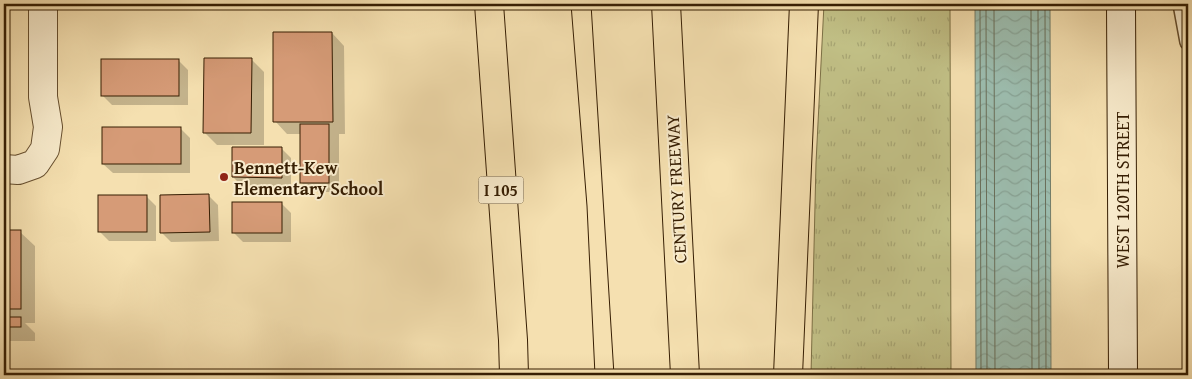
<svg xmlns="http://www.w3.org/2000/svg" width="1192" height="379" font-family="'Gentium Book Plus',serif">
	<defs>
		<pattern id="grass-tufts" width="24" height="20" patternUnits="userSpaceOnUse" patternTransform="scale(1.25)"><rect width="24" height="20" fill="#c2c187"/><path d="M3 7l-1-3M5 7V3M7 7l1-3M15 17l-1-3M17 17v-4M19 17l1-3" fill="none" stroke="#a7a573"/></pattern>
		<pattern id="water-waves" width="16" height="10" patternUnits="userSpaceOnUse" patternTransform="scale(1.25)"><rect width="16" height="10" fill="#9cbdaf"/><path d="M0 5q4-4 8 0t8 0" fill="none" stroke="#87a295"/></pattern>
	</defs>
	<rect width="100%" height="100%" fill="#f5e0b0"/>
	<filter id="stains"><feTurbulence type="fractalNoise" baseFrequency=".004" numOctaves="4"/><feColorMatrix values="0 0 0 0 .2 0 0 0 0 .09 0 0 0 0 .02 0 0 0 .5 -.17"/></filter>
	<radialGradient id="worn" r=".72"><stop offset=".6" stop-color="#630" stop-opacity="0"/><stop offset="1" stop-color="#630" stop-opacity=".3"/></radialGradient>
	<path fill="url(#grass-tufts)" stroke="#7c7045" d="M824,4h126l1,371h-140l5,-212z"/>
	<path fill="url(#water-waves)" stroke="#737d6a" d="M975,4h75l1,371h-75z"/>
	<g fill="#0003">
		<path d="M332,33l12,13 1,88h-6v58h-28l-10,-10v-48h-14l-12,-13z"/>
		<path d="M251,59l13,13v73h-47l-13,-13z"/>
		<path d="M178,60l10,10v35h-76l-9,-9z"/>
		<path d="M180,128l10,10v35h-77l-10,-9z"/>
		<path d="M282,149l9,9v29l-49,-1 -9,-9z"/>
		<path d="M146,196l10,10v35h-47l-10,-10z"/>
		<path d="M209,196l9,9 1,36 -48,1 -10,-10z"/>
		<path d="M282,204l9,9v29h-48l-10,-10z"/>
		<path d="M4,232h16l15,14v77h-10l10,10v8h-31z"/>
	</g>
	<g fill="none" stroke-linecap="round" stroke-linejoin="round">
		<g stroke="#696e59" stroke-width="1">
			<path d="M980,4l1,371"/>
			<path d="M986,4l1,371"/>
			<path d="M994,4l1,371"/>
			<path d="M1031,4l1,371"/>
			<path d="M1038,4l1,371"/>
			<path d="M1045,4l1,371"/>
		</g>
	</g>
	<g fill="#d69b77" stroke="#361e03">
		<path d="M273,32h59l1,90h-60z"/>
		<path d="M204,58h48l-1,75h-48z"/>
		<rect x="101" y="59" width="78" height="37"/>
		<rect x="300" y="124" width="29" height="59"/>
		<rect x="102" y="127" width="79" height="37"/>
		<path d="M232,147h50v31l-50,-1z"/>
		<path d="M209,194l1,38 -50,1v-38z"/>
		<rect x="98" y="195" width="49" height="37"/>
		<rect x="232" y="202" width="50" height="31"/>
		<rect x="4" y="230" width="17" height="79"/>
		<rect x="4" y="317" width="17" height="10"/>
	</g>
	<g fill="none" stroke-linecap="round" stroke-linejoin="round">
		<g stroke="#664e2e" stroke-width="18">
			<path id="service" d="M1181,4l7,38"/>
		</g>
		<g stroke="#664e2e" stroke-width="30">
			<path id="minor" d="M4,169l14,1 17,-6 10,-15 3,-22 -5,-30v-93"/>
		</g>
		<g stroke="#361e03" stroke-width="30">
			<path id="secondary" d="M1121,4l2,371"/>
		</g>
		<g stroke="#361e03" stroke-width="30">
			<g id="motorway">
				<path d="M489,4l24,336 1,35"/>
				<path d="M666,4l19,371"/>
				<path d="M788,375l16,-371"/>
			</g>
		</g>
		<use href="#service" stroke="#f8ebcc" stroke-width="15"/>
		<use href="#minor" stroke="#f8ebcc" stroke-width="28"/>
		<use href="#secondary" stroke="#f8ebcc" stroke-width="28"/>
		<use href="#motorway" stroke="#f5e0b0" stroke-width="28"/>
		<g stroke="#361e03" stroke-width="1">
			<path d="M571,4l16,202 8,169"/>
			<path d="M591,4l23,371"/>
		</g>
	</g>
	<circle fill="#8f2418" stroke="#f8ebcc" stroke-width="2" cx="224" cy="177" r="5"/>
	<g text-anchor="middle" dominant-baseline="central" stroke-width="4" stroke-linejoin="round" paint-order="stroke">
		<rect fill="#f8ebcc" stroke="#705c3f" stroke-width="1" x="478.5" y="176.5" width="45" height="27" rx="4"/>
		<g font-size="16" font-weight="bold" fill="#361e03">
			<text x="501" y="190">I 105</text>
		</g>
		<g font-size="18" font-weight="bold" fill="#361e03" stroke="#f8ebcc" text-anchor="start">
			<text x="234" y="167">Bennett-Kew<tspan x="234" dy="21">Elementary School</tspan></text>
		</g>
		<g font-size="18" fill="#361e03" stroke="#f8ebcc">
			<text transform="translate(676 189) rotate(-93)">CENTURY FREEWAY</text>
			<text transform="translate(1122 190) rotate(-90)">WEST 120TH STREET</text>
		</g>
	</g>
	<rect width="1192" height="379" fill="none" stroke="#f5e0b0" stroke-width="20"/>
	<rect x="5" y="5" width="1182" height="369" fill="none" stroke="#361e03" stroke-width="2.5"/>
	<rect x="10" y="10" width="1172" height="359" fill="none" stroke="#361e03"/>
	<rect width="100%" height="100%" filter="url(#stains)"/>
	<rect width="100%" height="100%" fill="url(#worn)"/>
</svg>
